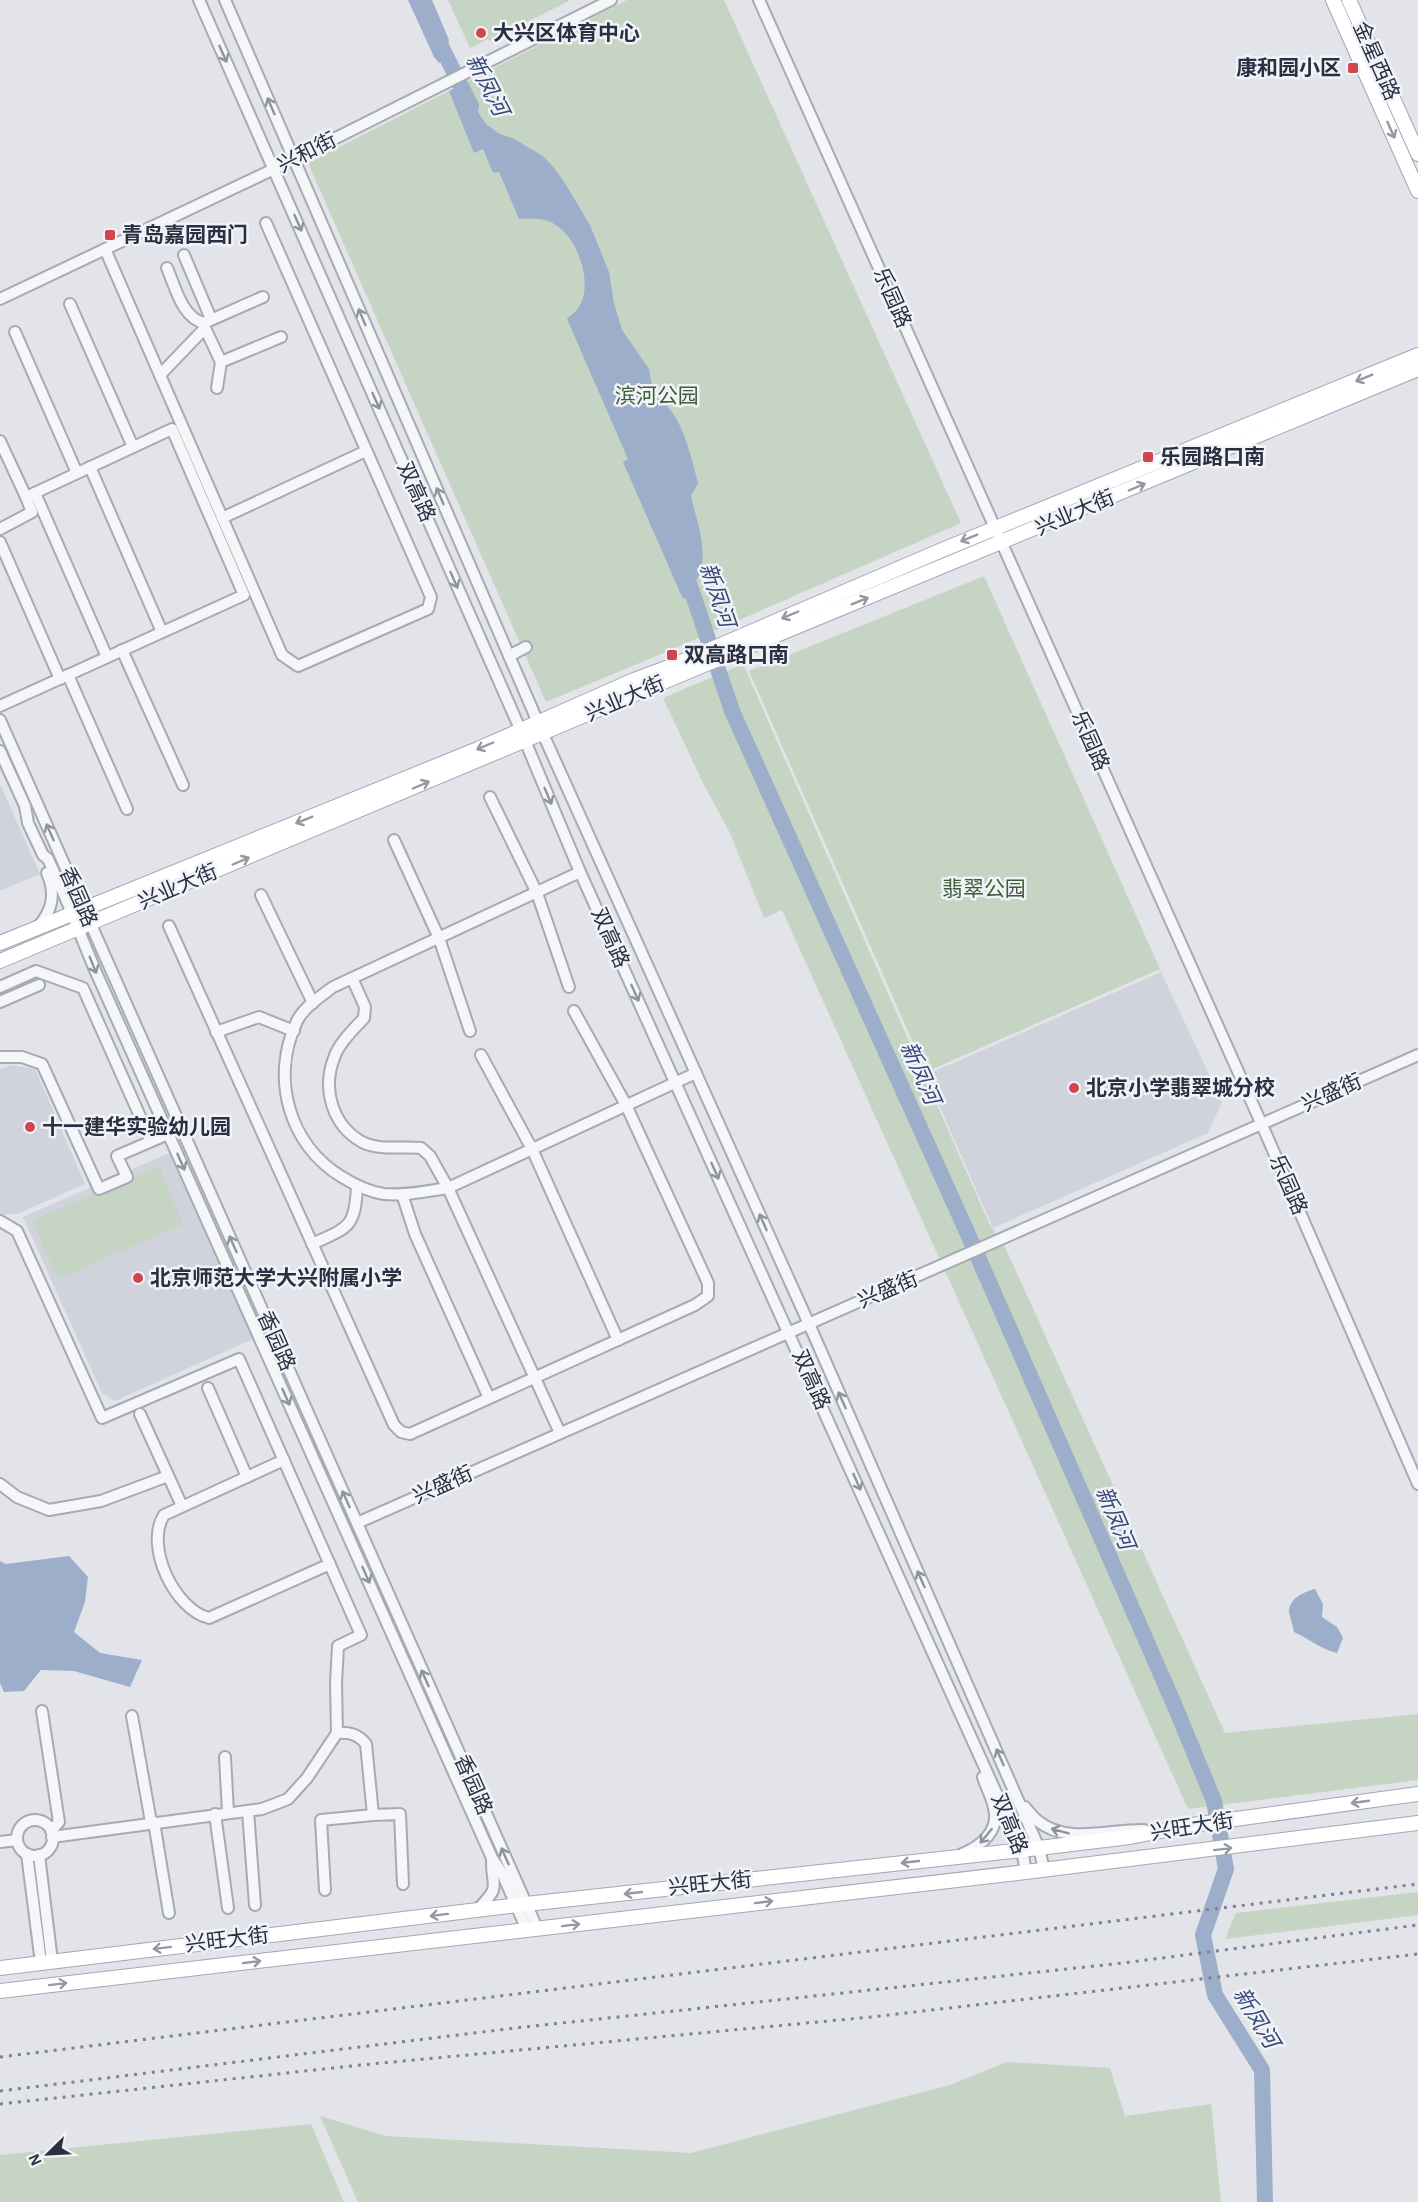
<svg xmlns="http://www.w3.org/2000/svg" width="1418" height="2202" font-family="'Alegreya Sans','Noto Sans SC',sans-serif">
	<rect width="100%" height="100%" fill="#e2e4ea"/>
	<g fill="#d0d3dc">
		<path d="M0,784l40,90 -40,17z"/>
		<path d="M1161,972l61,130 -14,31 -215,95 -67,-153z"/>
		<path d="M11,1065l24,4 50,115 -68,30 -17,1v-146z"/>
		<path d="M169,1153l84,186 -138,62 -13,-8 -79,-176z"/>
	</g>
	<g fill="#c5d4c3">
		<path d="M448,0h120l1,1 -80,40 -1,-2 -18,9z"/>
		<path d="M627,0h97l237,523 -288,126 -127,53 -238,-539z"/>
		<path d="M984,576l176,393 -234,103 -177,-401z"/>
		<path d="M743,664l246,559 17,26 219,484 193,-19v66l-230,29 -406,-899 -18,8 -34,-85 -27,-50 -40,-85z"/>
		<path d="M159,1166l24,58 -125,55 -26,-58z"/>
		<path d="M1418,1892v23l-193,24 11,-26z"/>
		<path d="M1007,2062l103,6 15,48 86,-12 10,98h-863l-38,-86 66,20 305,17 259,-68z"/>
		<path d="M311,2124l33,78h-344v-47z"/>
	</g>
	<g fill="#9daeca">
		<path d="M408,0h24l17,40 -4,20 -6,3 -5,-6z"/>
		<path d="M465,83l11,26 10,15 12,9 16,6 29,17 12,13 11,16 24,40 19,47 5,31 8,27 27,39 5,28c27,10 37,60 44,86l-7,13c6,28 22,64 2,89l3,8 -13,6 -60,-137 5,-3 -61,-140c6,-5 12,-10 15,-18 9,-24 -5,-62 -26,-76 -12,-8 -24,-6 -37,-6l-20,-47 -6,1 -10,-24 -9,4 -25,-62z"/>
		<path d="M69,1556l19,21 -3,25 -11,30 26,21 42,7 -12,27 -56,-16 -33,-1 -17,21 -20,1 -4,-9v-122l6,3z"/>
		<path d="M1315,1589l8,15 -1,13 15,10 6,11 -6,15c-17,-4 -27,-14 -43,-21 -1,-6 -4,-14 -5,-20 0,-14 15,-20 26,-23z"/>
	</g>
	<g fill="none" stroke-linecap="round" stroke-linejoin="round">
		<g stroke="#9daeca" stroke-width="16">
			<path d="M418,0l53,106"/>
			<path d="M686,574l46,137 235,521 207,472 40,97 12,68 -23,66 12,60 47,75 3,132"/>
		</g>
		<g stroke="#a7aab4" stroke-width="14">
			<g id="minor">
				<path d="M199,0l322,731 59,141 442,978 4,22"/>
				<path d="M225,0l318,734 266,590 230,524 5,22"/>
				<path d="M759,0l503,1125 156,359"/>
				<path d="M105,249l177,406 16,11 130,-57 3,-12 -165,-374"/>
				<path d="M184,255l27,64"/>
				<path d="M167,268c8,18 15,50 37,55"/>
				<path d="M0,299l274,-130 337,-169"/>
				<path d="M70,304l63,143"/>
				<path d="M205,328l-1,-5 59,-26"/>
				<path d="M15,332l62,141"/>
				<path d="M160,375l45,-47 16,34 60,-25"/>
				<path d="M217,388l4,-26"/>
				<path d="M0,441l26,56 146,-68 72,166 -244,111"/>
				<path d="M90,467l72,165"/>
				<path d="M35,493l72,164"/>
				<path d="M222,518l144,-67"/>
				<path d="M0,529l32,-17 -6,-15"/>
				<path d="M0,542l60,137"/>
				<path d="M122,650l61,135"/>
				<path d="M509,656l17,-9"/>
				<path d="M68,675l59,134"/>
				<path d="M0,720l537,1208"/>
				<path d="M0,751l25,55 3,17 15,32 5,4 18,40 29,71 397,888 10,15 25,57"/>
				<path d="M490,797l47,96 32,94"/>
				<path d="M394,840l45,98 31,93"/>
				<path d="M580,872l-247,115c-12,9 -29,20 -36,34 -27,57 -8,124 45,156 13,8 28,15 42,17 22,2 43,-3 64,-6l248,-115"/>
				<path d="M261,895l52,108"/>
				<path d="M169,926l225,499 7,7 9,2 285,-129 13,-9v-13l-82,-178 -52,-94"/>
				<path d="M38,927c15,-17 18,-34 9,-54"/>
				<path d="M352,978l13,29 -1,11c-11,12 -25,25 -30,40 -12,31 -2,67 28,84 18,9 40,4 59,6l9,8 18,32 112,245"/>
				<path d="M0,987l36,-16 47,17 68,153"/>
				<path d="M0,1002l39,-17"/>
				<path d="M216,1032l43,-15 35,14"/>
				<path d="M481,1055l51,94 86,191"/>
				<path d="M0,1057h22l20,7 57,125 28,-12 -10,-21 51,-22"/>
				<path d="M402,1194l13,40 74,164"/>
				<path d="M0,1221l17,10 85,187 137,-59 122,276 -23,11 -2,37 1,50 -30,45 -19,21 -26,10 -210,28"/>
				<path d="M312,1244c37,-17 43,-16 45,-58"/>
				<path d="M208,1388l39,89"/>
				<path d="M140,1414l42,92"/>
				<path d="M284,1460l-120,55c-20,31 11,95 45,103l121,-54"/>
				<path d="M0,1484l17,13 32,13 52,-9 67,-25"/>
				<path d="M357,1523l1061,-468"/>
				<path d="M42,1711l17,111 -8,9"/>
				<path d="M132,1716l19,106"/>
				<path d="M337,1733c12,-1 21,1 29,11l7,71 27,-1 3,70"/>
				<path d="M225,1757l3,55"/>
				<path d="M1025,1807c4,5 8,10 13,14 29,24 72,8 106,9"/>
				<path d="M248,1811l7,94"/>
				<path d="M215,1814l13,94"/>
				<circle cx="35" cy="1838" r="18"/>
				<path d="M154,1822l15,91"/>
				<path d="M0,1842l17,-2"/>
				<path d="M27,1854l14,109"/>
				<path d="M962,1854c19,-8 38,-23 32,-46 -2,-11 -8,-21 -11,-31"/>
				<path d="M39,1855l13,106"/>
				<path d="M325,1890l-4,-70 52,-5"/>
				<path d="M477,1910c26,-26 14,-21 15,-51"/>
			</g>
		</g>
		<g stroke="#a1a7b6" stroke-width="16">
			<g id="major">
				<path d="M1333,0l85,191"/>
				<path d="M1349,0l69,154"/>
				<path d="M0,943l478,-194 156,-69 40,-15 268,-115 476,-195"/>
				<path d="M0,961l692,-291 726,-301"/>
				<path d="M0,1968l526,-64 496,-54 108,-13 62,-12 226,-31"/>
				<path d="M0,1991l1026,-119 392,-49"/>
			</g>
		</g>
		<use href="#minor" stroke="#f5f6f8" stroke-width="10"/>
		<use href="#major" stroke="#fff" stroke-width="14"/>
		<g stroke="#7b8294" stroke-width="3" stroke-dasharray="3 6" stroke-linecap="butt">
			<path d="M0,2057l1418,-173"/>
			<path d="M0,2091l515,-63 608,-65 295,-38"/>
			<path d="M0,2104l361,-39 510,-48 547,-63"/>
		</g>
	</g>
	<defs><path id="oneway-shaft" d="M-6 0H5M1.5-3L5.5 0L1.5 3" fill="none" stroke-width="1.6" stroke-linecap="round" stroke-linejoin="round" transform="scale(1.5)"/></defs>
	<g stroke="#90939d">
		<use href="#oneway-shaft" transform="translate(223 54) rotate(66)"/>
		<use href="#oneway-shaft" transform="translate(271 106) rotate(-113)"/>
		<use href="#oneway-shaft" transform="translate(298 223) rotate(66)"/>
		<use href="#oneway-shaft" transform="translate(362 317) rotate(-113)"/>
		<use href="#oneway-shaft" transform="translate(376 401) rotate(66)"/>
		<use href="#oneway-shaft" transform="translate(440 496) rotate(-113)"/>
		<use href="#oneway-shaft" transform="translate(454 580) rotate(66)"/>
		<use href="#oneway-shaft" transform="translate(548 796) rotate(67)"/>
		<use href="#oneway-shaft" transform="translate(50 832) rotate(-114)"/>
		<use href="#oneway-shaft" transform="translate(93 965) rotate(68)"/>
		<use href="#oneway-shaft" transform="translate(635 993) rotate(66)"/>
		<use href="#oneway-shaft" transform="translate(181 1162) rotate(66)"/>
		<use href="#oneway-shaft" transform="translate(715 1171) rotate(66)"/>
		<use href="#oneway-shaft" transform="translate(763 1222) rotate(-114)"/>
		<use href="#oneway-shaft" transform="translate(233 1244) rotate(-114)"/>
		<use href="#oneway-shaft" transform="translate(286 1397) rotate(66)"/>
		<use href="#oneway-shaft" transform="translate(842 1400) rotate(-114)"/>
		<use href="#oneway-shaft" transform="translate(857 1482) rotate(66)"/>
		<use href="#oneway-shaft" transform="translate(346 1499) rotate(-114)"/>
		<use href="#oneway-shaft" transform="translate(366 1575) rotate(66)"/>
		<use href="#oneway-shaft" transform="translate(921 1579) rotate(-114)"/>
		<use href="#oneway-shaft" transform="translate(425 1678) rotate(-114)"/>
		<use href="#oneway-shaft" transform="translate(1000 1757) rotate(-114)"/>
		<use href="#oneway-shaft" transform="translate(1060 1831) rotate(-165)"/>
		<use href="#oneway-shaft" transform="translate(986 1836) rotate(129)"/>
		<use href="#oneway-shaft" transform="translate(505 1856) rotate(-114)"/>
	</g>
	<g stroke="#9498a0">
		<use href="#oneway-shaft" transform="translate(1391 130) rotate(66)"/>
		<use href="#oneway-shaft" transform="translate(1364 378) rotate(158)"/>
		<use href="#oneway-shaft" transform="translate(1137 487) rotate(-23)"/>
		<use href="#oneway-shaft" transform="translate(969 538) rotate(158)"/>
		<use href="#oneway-shaft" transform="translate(860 601) rotate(-22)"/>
		<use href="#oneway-shaft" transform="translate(790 615) rotate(157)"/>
		<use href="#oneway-shaft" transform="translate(485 746) rotate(157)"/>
		<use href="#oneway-shaft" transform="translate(421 785) rotate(-23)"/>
		<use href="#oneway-shaft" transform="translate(304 820) rotate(158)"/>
		<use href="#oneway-shaft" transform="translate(241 861) rotate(-23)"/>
		<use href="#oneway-shaft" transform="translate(1360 1802) rotate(172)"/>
		<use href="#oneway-shaft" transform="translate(1223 1849) rotate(-7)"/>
		<use href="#oneway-shaft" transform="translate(910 1862) rotate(174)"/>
		<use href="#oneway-shaft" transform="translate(633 1893) rotate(174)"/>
		<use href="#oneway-shaft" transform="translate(764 1902) rotate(-7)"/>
		<use href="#oneway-shaft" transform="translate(439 1915) rotate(173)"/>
		<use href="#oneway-shaft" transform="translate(571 1925) rotate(-7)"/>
		<use href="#oneway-shaft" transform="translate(162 1948) rotate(173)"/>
		<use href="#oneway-shaft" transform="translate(252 1962) rotate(-7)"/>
		<use href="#oneway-shaft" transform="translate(58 1984) rotate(-7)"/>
	</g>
	<g fill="#cf474d" stroke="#f1f3f8" stroke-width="2">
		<circle cx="481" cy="33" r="6"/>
		<rect x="1347" y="62" width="12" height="12" rx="3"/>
		<rect x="104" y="229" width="12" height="12" rx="3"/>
		<rect x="1142" y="451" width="12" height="12" rx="3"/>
		<rect x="666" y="649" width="12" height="12" rx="3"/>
		<circle cx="1074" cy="1088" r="6"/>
		<circle cx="30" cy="1127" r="6"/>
		<circle cx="138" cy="1278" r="6"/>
	</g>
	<g text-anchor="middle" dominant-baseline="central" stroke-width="5" stroke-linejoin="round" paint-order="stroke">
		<g font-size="21" font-weight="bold" fill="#2a3042" stroke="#f1f3f8" text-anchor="start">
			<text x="493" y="33">大兴区体育中心</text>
			<text x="1341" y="68" text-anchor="end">康和园小区</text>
			<text x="122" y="235">青岛嘉园西门</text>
			<text x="1160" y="457">乐园路口南</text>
			<text x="684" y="655">双高路口南</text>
			<text x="1086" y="1088">北京小学翡翠城分校</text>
			<text x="42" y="1127">十一建华实验幼儿园</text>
			<text x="150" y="1278">北京师范大学大兴附属小学</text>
		</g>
		<g font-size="21" fill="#2a3042" stroke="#f1f3f8">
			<text transform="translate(1376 61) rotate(66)">金星西路</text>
			<text transform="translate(307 153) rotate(-27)">兴和街</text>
			<text transform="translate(892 298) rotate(66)">乐园路</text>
			<text transform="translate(416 492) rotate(66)">双高路</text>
			<text transform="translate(1075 513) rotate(-23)">兴业大街</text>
			<text transform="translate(625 699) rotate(-23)">兴业大街</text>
			<text transform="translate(1090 741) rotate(66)">乐园路</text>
			<text transform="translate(178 887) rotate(-23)">兴业大街</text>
			<text transform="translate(78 897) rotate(66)">香园路</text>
			<text transform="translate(610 938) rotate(66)">双高路</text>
			<text transform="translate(1332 1093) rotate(-24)">兴盛街</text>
			<text transform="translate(1288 1185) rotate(66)">乐园路</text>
			<text transform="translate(888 1290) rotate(-23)">兴盛街</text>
			<text transform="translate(276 1341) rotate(66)">香园路</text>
			<text transform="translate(811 1380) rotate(66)">双高路</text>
			<text transform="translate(443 1485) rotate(-24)">兴盛街</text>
			<text transform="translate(473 1785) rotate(66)">香园路</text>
			<text transform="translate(1009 1824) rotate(68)">双高路</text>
			<text transform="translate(1192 1827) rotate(-9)">兴旺大街</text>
			<text transform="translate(710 1884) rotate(-6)">兴旺大街</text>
			<text transform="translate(227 1940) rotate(-7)">兴旺大街</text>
		</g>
		<g font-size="21" fill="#3a5e37" stroke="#f1f3f8">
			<text x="657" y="396">滨河公园</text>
			<text x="984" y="889">翡翠公园</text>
		</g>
		<g font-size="22" font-style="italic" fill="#344a77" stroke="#f1f3f8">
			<text transform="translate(487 85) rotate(63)">新凤河</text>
			<text transform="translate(717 595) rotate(71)">新凤河</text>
			<text transform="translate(920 1073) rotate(66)">新凤河</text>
			<text transform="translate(1115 1518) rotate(67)">新凤河</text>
			<text transform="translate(1256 2018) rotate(59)">新凤河</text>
		</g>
	</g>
	<g transform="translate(48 2154) rotate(246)" stroke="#f1f3f8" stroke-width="4.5" paint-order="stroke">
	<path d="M0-4.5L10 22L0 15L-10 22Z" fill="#2a3042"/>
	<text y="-9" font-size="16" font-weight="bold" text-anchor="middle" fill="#2a3042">N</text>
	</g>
</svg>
